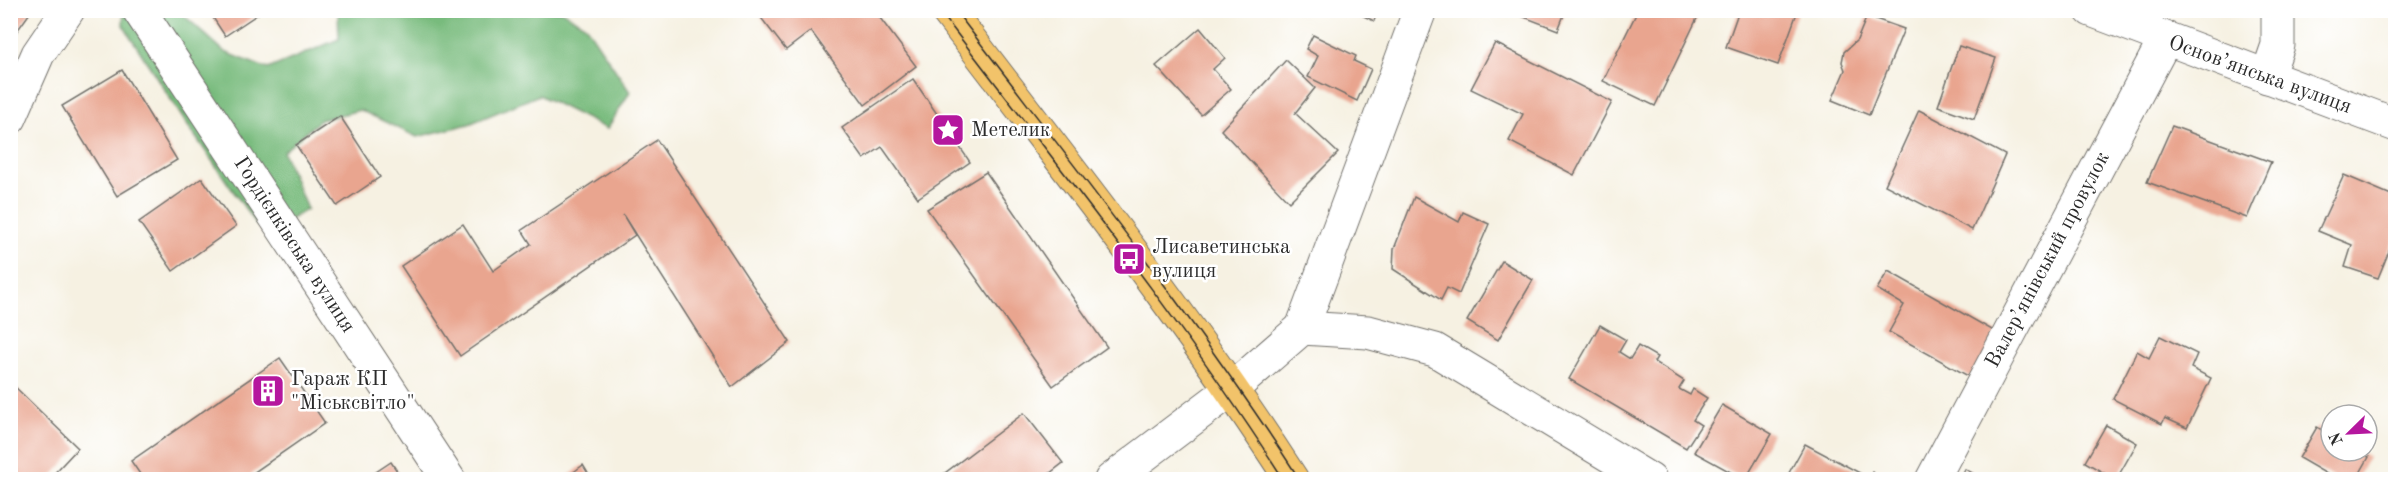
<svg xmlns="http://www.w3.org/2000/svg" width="2406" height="490" font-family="'Old Standard TT',serif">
	<rect width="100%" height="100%" fill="#fff"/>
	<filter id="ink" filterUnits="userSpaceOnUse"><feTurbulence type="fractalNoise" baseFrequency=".0167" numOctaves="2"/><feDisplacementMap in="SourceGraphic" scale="12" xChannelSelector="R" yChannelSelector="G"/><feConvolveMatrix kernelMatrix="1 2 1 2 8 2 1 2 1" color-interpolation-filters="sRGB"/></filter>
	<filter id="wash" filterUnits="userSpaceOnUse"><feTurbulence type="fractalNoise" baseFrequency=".008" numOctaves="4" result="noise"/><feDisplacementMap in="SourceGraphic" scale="24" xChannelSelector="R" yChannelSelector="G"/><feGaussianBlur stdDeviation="1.35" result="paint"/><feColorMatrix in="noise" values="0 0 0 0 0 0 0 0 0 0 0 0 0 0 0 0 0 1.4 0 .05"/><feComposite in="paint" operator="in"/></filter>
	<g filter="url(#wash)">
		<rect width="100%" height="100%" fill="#f6f1e2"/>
		<path fill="#78bb7d" stroke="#527354" stroke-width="1.5" d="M124,11h55l46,41 43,17 71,-30 -1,-28h224l24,15 44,66 -23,37 -68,-34 -70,29 -52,13 -57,-27 -40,10 -37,32 24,57 -27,17 -24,-2 -72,-104 -61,-95z"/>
		<g id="blocks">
			<g fill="#e9a58f">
				<path d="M10,10h22l-22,31z"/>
				<path d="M208,10h56l-39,26z"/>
				<path d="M755,10h119l42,56 -51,39 -54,-74 -25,19z"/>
				<path d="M1351,10h27l-4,11z"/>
				<path d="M1506,10h60l-8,20z"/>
				<path d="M1638,10h63l-46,96 -52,-25z"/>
				<path d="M1739,10h59l-20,55 -52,-18z"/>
				<path d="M1867,16l37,13 -35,86 -37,-15 13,-30 -3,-8 2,-10 13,-12z"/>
				<path d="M1200,28l25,30 -12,11 18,20 -30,26 -45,-49z"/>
				<path d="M1313,35l43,21 -2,5 17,8 -14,32 -49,-24 10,-21 -12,-7z"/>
				<path d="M1495,43l117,59 -38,73 -65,-34 14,-27 -52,-25z"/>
				<path d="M1959,46l37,12 -22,61 -36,-13z"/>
				<path d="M1286,60l29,28 -20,25 43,40 -49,49 -68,-72z"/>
				<path d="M122,70l55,90 -60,36 -55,-90z"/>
				<path d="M913,79l57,83 -52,36 -36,-51 -18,12 -22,-31z"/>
				<path d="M1919,110l86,45 -33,75 -87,-45z"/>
				<path d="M340,116l40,61 -43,29 -41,-61z"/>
				<path d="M2172,126l99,36 -24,56 -100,-36z"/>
				<path d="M657,140l133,202 -58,45 -109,-172 12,20 -175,121 -59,-90 62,-42 30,47 38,-27 -9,-14z"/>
				<path d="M986,172l121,175 -54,39 -126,-177z"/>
				<path d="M2344,175l52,22v37l-18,44 -33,-11 7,-22 -34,-14z"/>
				<path d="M202,178l34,48 -63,45 -34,-49z"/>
				<path d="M1414,197l45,25 4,-10 26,12 -30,70 -12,-6 -6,12 -48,-31 1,-20z"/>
				<path d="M1502,261l31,19 -35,60 -31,-19z"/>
				<path d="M1888,271l113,64 -24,46 -88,-49 15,-27 -27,-16z"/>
				<path d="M1600,325l26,15 -7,12 11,7 8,-13 19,11 -3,5 30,19 -5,8 11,6 3,-6 14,9 -14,22 8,5 -15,23 -117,-69z"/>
				<path d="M2160,336l37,18 -6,14 20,10 -24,50 -22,-10 -3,6 -49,-25 24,-48 12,7z"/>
				<path d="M280,358l45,65 -82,57h-99l-13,-19z"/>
				<path d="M10,382l68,66 -30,32h-38z"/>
				<path d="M1722,405l50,29 -27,46 -51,-28z"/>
				<path d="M1024,413l39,50 -22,17h-97l-3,-4z"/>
				<path d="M2106,425l31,18 -21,37 -31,-18z"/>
				<path d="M2317,427l14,8v16h28l10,6 -13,23h-19l-38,-22z"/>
				<path d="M1805,444l64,34 3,-6 14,8h-101z"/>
				<path d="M391,462l12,18h-39z"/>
				<path d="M583,465l9,15h-29z"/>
				<path d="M1965,469l20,11h-26z"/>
			</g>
		</g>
	</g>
	<g filter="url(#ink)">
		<use href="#blocks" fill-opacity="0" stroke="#72706b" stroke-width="1.5"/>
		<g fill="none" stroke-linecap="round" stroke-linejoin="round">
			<g stroke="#72706b" stroke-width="35">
				<g id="minor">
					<path d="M139,10l310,470"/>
					<path d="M2267,77l11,-32v-35"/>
					<path d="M10,118l28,-64 30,-44"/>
					<path d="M1302,328l118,-318"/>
					<path d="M1111,480l122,-92"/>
					<path d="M1932,480l233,-440"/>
				</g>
			</g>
			<g stroke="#72706b" stroke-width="35">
				<g id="tertiary">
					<path d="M2091,10l305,115"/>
					<path d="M1233,388l69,-60 66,4 67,18 215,130"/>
				</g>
			</g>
			<g stroke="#72706b" stroke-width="35">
				<path id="primary" d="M947,10c118,155 239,306 345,470"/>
			</g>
			<use href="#minor" stroke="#fff" stroke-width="33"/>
			<use href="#tertiary" stroke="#fff" stroke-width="33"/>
			<use href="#primary" stroke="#f2c36a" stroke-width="33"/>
			<g stroke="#2b2b2b" stroke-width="1.5">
				<path d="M939,10c118,155 240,306 345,470"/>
				<path d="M955,10c118,155 239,306 345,470"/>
			</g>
		</g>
	</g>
	<defs>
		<g id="sight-square" transform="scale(1.725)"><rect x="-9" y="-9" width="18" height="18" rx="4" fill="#b5179e" stroke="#fff"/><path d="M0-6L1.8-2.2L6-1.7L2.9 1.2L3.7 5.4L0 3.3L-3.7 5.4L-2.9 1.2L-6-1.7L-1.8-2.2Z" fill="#fff"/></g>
		<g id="bus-square" transform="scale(1.725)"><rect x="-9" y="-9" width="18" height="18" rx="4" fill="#b5179e" stroke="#fff"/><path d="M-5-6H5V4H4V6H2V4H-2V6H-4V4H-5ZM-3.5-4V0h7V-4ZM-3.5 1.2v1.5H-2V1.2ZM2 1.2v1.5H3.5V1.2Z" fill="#fff"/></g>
		<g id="building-square" transform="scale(1.725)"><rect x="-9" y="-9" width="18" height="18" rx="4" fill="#b5179e" stroke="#fff"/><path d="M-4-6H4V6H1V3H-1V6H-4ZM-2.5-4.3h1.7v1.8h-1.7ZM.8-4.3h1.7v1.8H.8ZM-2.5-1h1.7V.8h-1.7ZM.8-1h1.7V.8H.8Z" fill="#fff"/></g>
	</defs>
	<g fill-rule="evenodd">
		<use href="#sight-square" x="948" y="130"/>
		<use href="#bus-square" x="1129" y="259"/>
		<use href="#building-square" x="268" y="391"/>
	</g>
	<g text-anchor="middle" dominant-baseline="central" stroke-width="5" stroke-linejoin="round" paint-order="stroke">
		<g font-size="21" fill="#2b2b2b" stroke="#fff">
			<text transform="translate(2260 75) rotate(20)">Основ’янська вулиця</text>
			<text transform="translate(294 245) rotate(57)">Гордієнківська вулиця</text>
			<text transform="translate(2048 260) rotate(-62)">Валер’янівський провулок</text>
		</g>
		<g font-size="21" fill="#2b2b2b" stroke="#fff" text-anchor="start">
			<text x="971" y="130">Метелик</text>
			<text x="1152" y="247">Лисаветинська<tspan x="1152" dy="24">вулиця</tspan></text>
			<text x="291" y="379">Гараж КП<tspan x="291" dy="24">"Міськсвітло"</tspan></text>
		</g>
	</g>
	<rect width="2406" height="490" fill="none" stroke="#fff" stroke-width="36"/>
	<g transform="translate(2349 433) rotate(246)"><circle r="28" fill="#ffffff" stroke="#aaaaaa" stroke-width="1.5"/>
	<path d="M0-4.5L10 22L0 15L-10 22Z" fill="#b5179e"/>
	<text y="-9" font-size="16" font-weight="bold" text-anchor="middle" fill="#2b2b2b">N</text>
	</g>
</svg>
